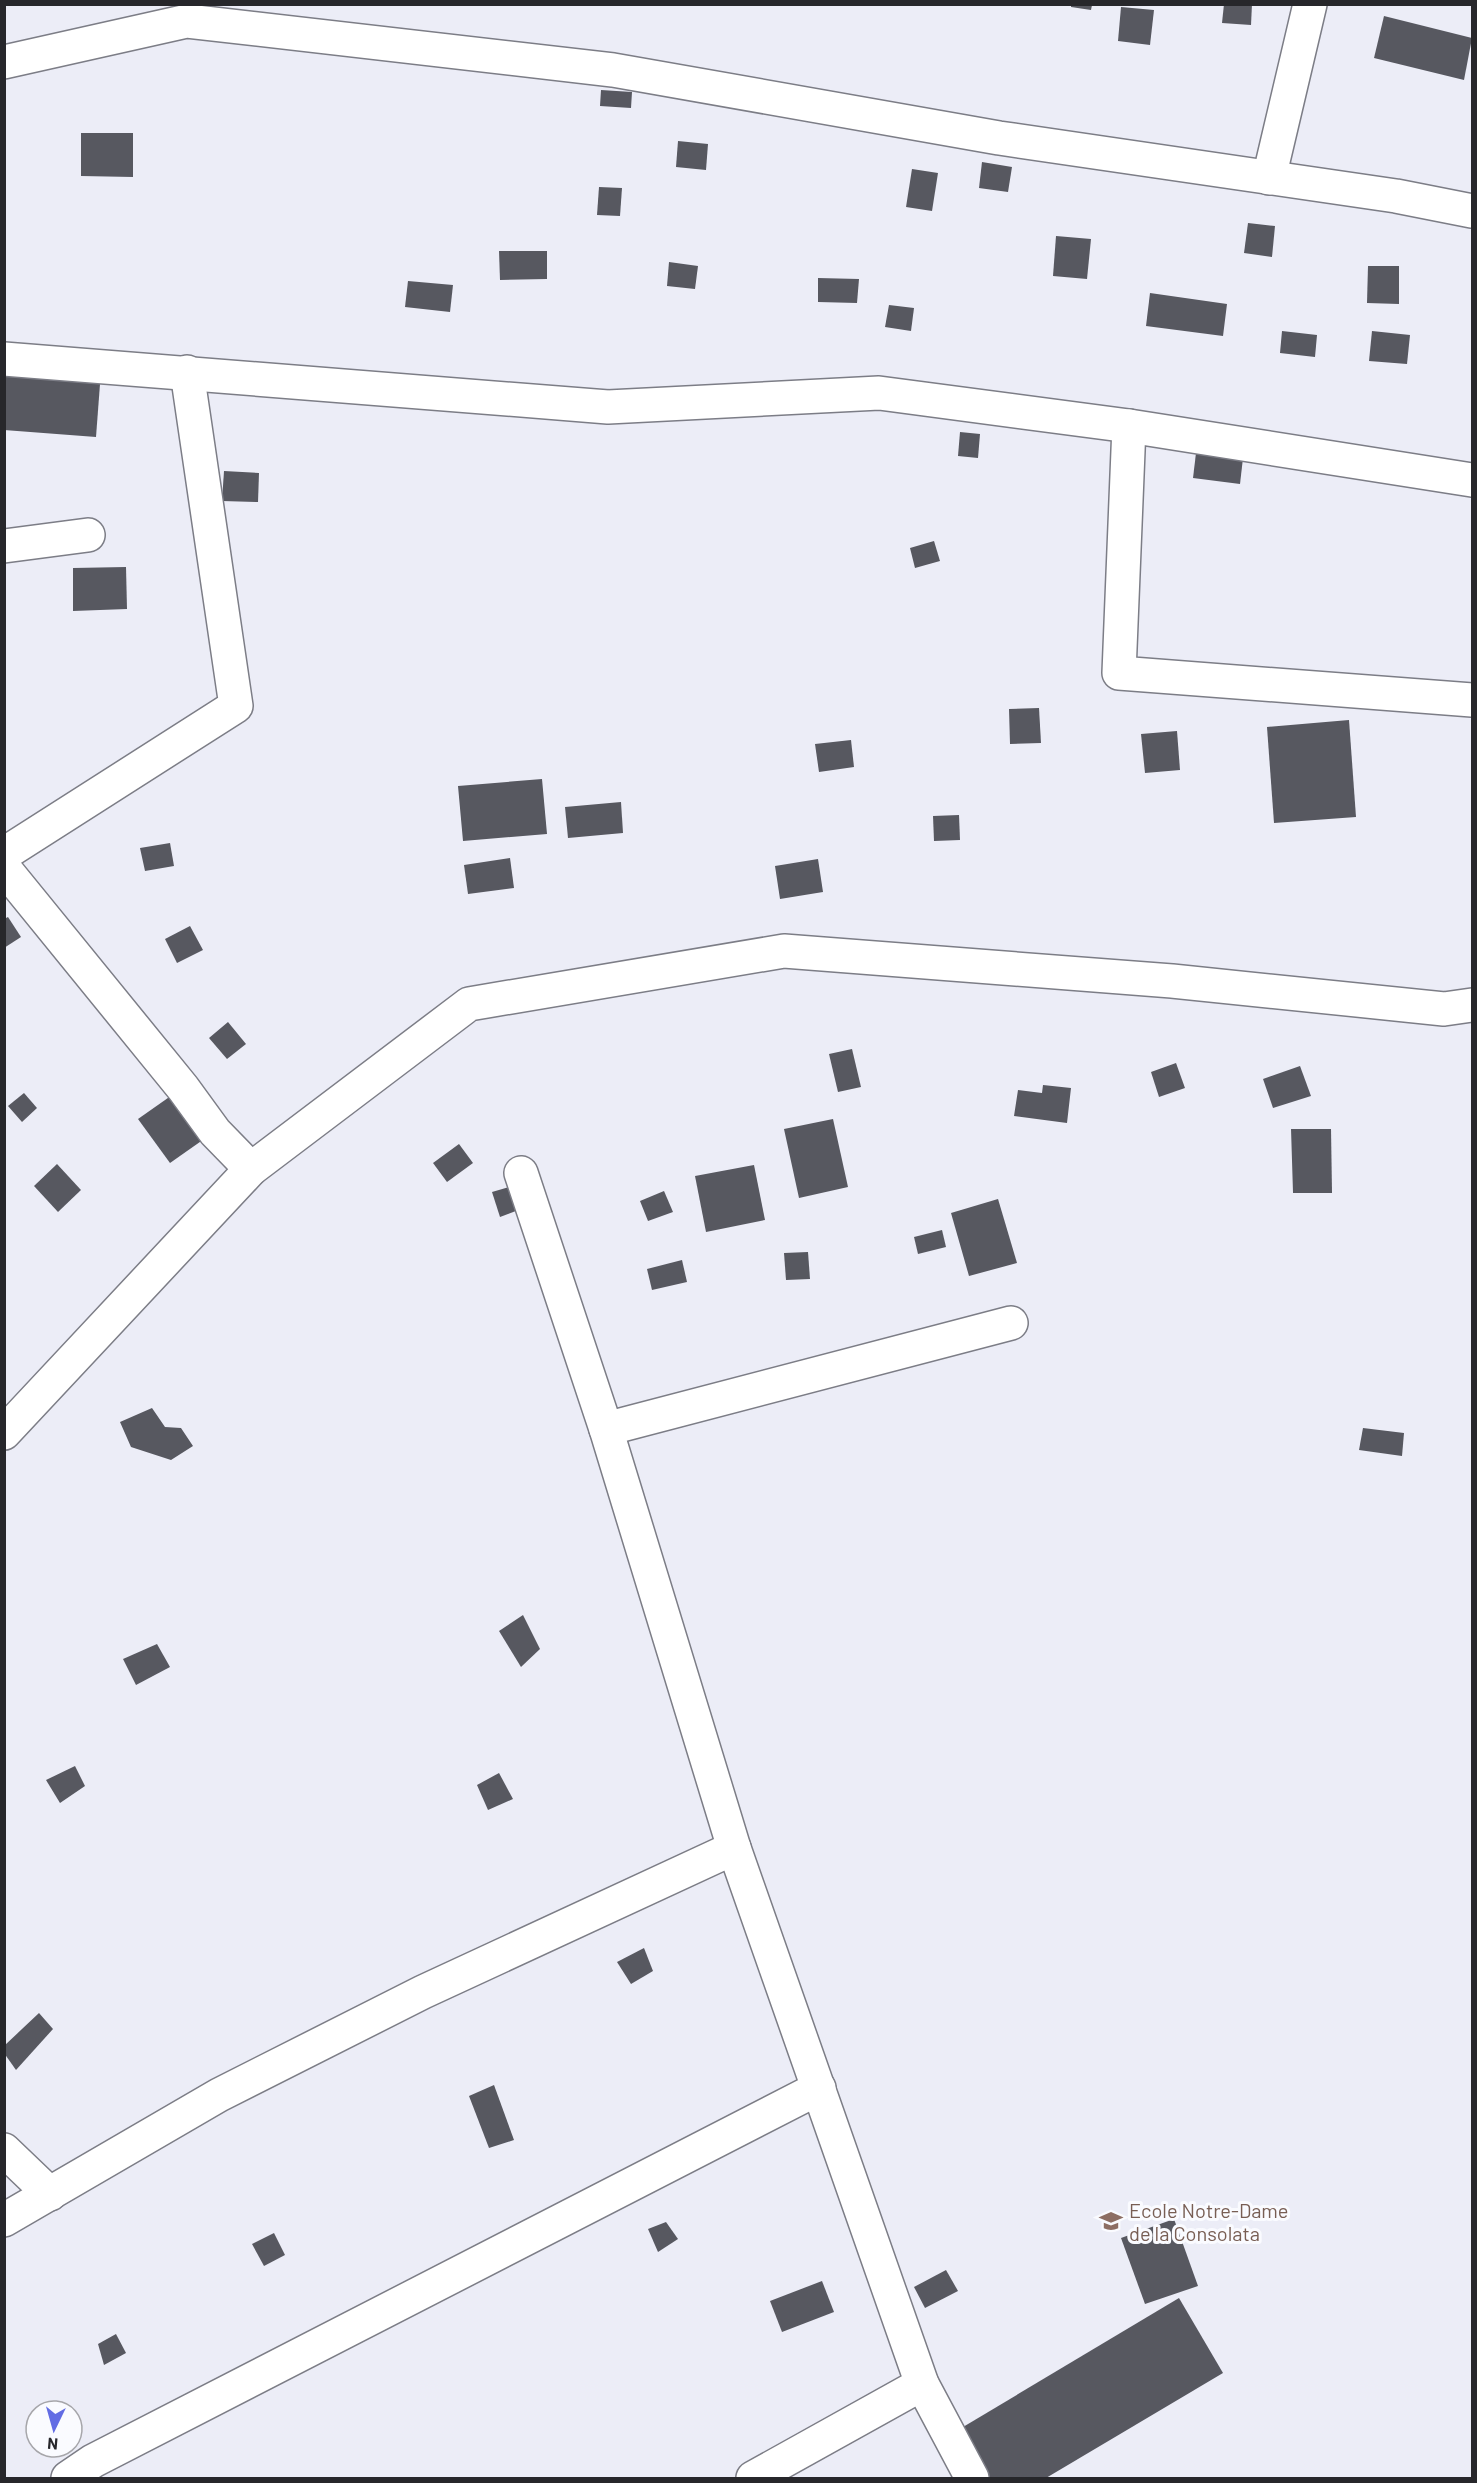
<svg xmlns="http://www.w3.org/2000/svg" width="1477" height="2483" font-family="Barlow,sans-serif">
	<rect width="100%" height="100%" fill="#ecedf7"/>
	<g fill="#575860">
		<path d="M1224,4h28l-1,21 -29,-2z"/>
		<path d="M1071,5h21l-1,5 -20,-3z"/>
		<path d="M1121,7l33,3 -4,35 -32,-4z"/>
		<path d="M1384,16l88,22 -8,42 -90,-22z"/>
		<path d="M601,90l31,2 -1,16 -31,-2z"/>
		<path d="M81,133h52v44l-52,-1z"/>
		<path d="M678,141l30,3 -2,26 -30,-3z"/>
		<path d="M982,162l30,5 -4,25 -29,-4z"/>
		<path d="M912,169l26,4 -6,38 -26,-4z"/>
		<path d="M599,187l23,1 -2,28 -23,-1z"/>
		<path d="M1248,223l27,3 -3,31 -28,-4z"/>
		<path d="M1056,236l35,3 -4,40 -34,-3z"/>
		<path d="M499,251h48v28l-47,1z"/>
		<path d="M669,262l29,4 -3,23 -28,-3z"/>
		<path d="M1368,266h31v38l-32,-1z"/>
		<path d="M818,278l41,1 -2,24 -39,-1z"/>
		<path d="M408,281l45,4 -3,27 -45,-5z"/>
		<path d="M1150,293l77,11 -4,32 -77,-10z"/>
		<path d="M889,305l25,3 -3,23 -26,-4z"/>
		<path d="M1282,331l35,4 -2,22 -35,-4z"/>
		<path d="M1372,331l38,4 -3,29 -38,-3z"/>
		<path d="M4,376l96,8 -4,53 -92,-7z"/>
		<path d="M960,432l20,2 -2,24 -20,-2z"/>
		<path d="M1196,453l47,5 -3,26 -47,-6z"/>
		<path d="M224,471l35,2 -1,29 -36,-1z"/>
		<path d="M934,541l6,20 -25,7 -5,-20z"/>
		<path d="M126,567l1,42 -54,2v-43z"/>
		<path d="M1039,708l2,35 -31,1 -1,-35z"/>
		<path d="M1349,720l7,97 -82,6 -7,-96z"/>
		<path d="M1177,731l3,39 -35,3 -4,-39z"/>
		<path d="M851,740l3,27 -35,5 -4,-28z"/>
		<path d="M542,779l5,55 -84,7 -5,-55z"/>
		<path d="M621,802l2,31 -55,5 -3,-31z"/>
		<path d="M959,815l1,25 -26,1 -1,-25z"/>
		<path d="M170,843l4,23 -29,5 -5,-23z"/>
		<path d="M510,858l4,30 -46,6 -4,-29z"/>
		<path d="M818,859l5,33 -43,7 -5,-33z"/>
		<path d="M8,917l13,20 -17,11v-29z"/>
		<path d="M190,926l13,24 -26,13 -12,-24z"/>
		<path d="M228,1022l18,22 -19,15 -18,-21z"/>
		<path d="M852,1049l9,38 -23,5 -9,-38z"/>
		<path d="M1176,1063l9,25 -26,9 -8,-25z"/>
		<path d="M1300,1066l11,30 -38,12 -10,-29z"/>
		<path d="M1043,1085l28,3 -4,35 -53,-7 4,-26 24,3z"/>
		<path d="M24,1093l13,15 -15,14 -14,-16z"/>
		<path d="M175,1093l32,44 -37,26 -32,-44z"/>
		<path d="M833,1119l15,68 -49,11 -15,-69z"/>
		<path d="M1291,1129h40l1,64h-39z"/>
		<path d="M459,1144l14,19 -26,19 -14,-19z"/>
		<path d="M57,1164l24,26 -23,22 -24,-26z"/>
		<path d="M754,1165l11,55 -59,12 -11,-56z"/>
		<path d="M513,1186l8,23 -21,8 -8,-25z"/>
		<path d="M664,1191l9,21 -25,9 -8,-20z"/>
		<path d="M998,1199l19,64 -48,13 -18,-63z"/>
		<path d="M942,1230l4,17 -28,7 -4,-17z"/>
		<path d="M808,1252l2,27 -24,1 -2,-27z"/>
		<path d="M682,1260l5,22 -35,8 -5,-21z"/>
		<path d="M152,1408l13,19 16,1 12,18 -22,14 -40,-13 -11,-25z"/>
		<path d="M1363,1428l41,5 -2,23 -43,-6z"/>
		<path d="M523,1615l17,34 -19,18 -22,-36z"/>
		<path d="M157,1644l13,23 -34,18 -13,-26z"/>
		<path d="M75,1766l10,20 -25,17 -14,-23z"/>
		<path d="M499,1773l14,26 -25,11 -11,-25z"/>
		<path d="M644,1948l9,23 -22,13 -14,-22z"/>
		<path d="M39,2013l14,16 -37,41 -12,-17v-7z"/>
		<path d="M494,2085l20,55 -25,8 -20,-52z"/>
		<path d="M1174,2219l24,67 -53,18 -24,-66z"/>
		<path d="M666,2222l12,17 -20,13 -10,-23z"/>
		<path d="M274,2233l11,22 -21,11 -12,-22z"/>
		<path d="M946,2270l12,21 -33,17 -11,-21z"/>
		<path d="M822,2281l12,31 -52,20 -12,-31z"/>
		<path d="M1179,2298l44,75 -177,105h-59l-29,-48z"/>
		<path d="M116,2334l10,19 -22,12 -6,-21z"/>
	</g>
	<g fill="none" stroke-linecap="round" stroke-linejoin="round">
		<g stroke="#7c7d86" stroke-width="36">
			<g id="street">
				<path d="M4,62l183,-41 426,49 386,68 397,58 76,15"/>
				<path d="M1269,178l41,-174"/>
				<path d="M4,359l604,48 271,-14 250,33 343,54"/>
				<path d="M1129,426l-10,247 353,27"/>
				<path d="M4,546l84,-11"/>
				<path d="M4,854l232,-148 -49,-334"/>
				<path d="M4,868l179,220 32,44 36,37"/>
				<path d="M521,1173l85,256 128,419 188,536 50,94"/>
				<path d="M606,1429l405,-106"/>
				<path d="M4,1433l247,-264 218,-165 315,-53 388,30 272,28 28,-4"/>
				<path d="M4,2150l46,44"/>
				<path d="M4,2220l215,-125 204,-103 311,-144"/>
				<path d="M68,2478l25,-17 726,-373"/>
				<path d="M753,2478l169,-94"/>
			</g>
		</g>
		<use href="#street" stroke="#fff" stroke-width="33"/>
	</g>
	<defs>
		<g id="school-bare" transform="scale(1.8)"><path d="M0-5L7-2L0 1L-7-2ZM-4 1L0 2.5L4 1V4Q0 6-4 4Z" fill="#8d6e63" stroke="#fafbff" stroke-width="2.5" paint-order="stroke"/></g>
	</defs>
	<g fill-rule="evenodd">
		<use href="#school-bare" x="1111" y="2221"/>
	</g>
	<g text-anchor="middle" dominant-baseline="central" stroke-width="6" stroke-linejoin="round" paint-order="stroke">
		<g font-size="20" fill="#785e54" stroke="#fafbff" text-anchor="start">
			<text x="1129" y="2210">Ecole Notre-Dame<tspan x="1129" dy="23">de la Consolata</tspan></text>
		</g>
	</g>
	<rect width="1477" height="2483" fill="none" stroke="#27272b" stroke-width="12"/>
	<g transform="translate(54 2429) rotate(185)"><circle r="28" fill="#fafbff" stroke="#a6a6aa" stroke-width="1.5"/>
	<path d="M0-4.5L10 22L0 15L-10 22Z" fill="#626ce4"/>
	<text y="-9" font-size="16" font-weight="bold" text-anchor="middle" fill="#27272b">N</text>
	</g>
</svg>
